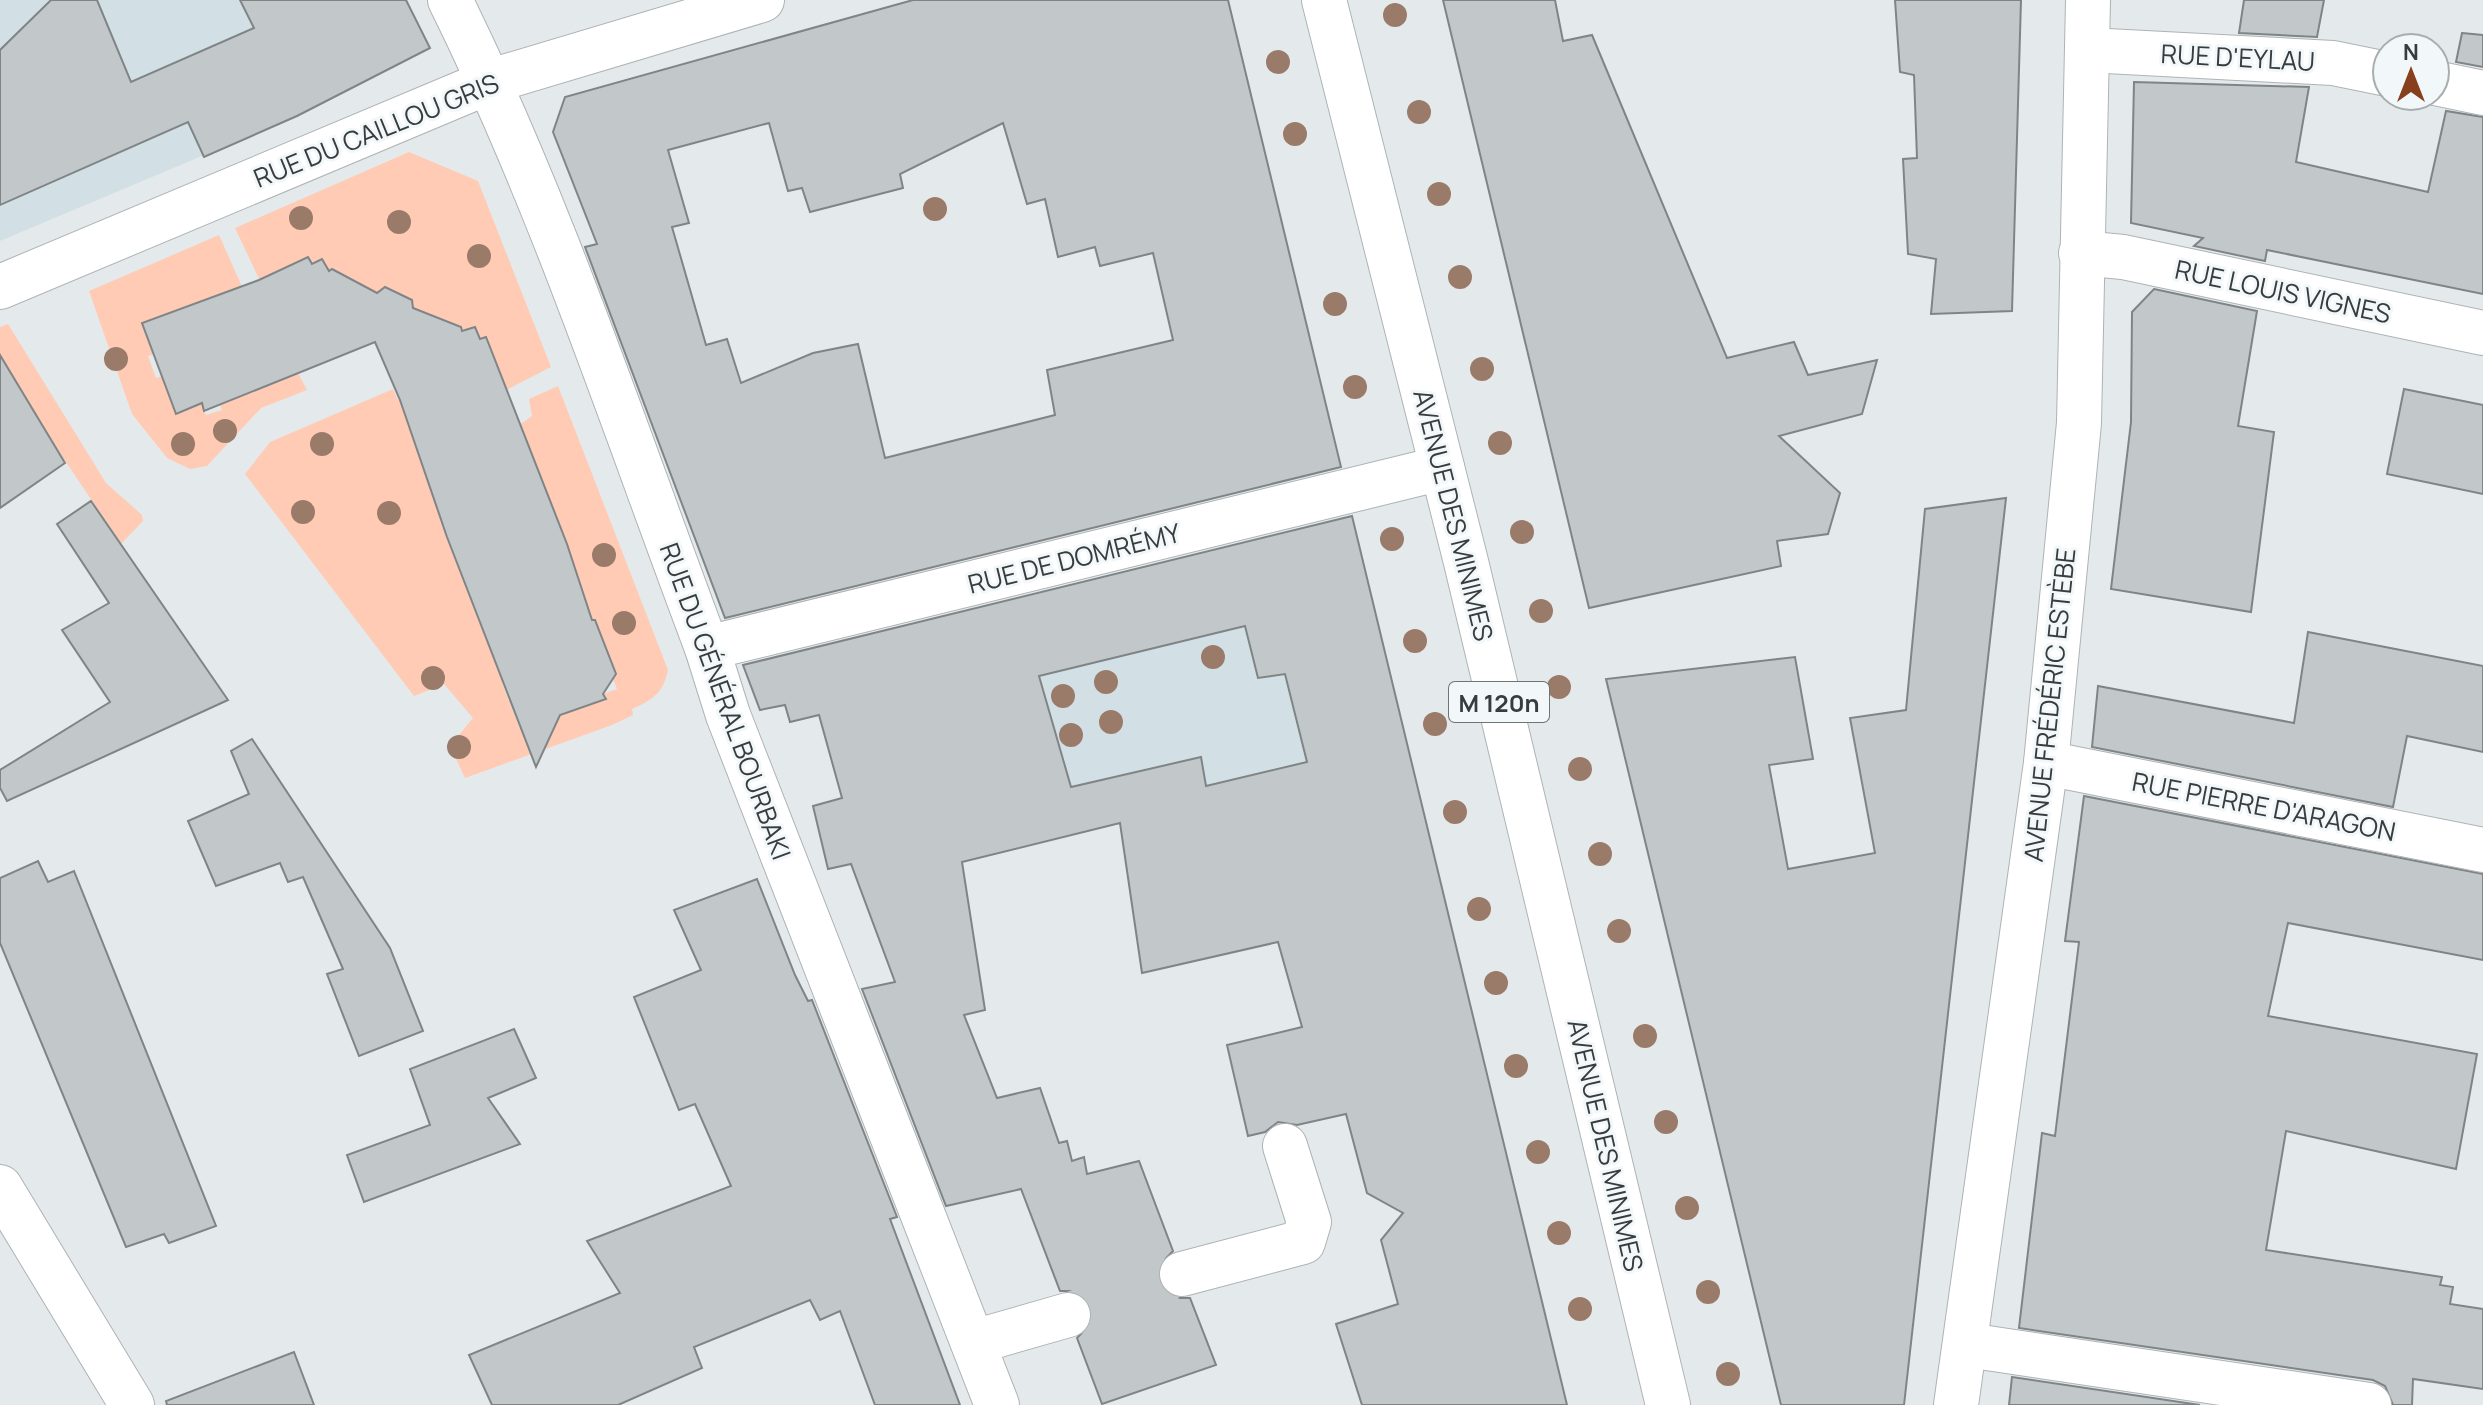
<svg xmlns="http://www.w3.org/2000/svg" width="2483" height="1405" font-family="Manrope,sans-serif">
	<rect width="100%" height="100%" fill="#e4eaec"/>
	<g fill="#d2e0e5">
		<path d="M0,0h406l24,48 -133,68 -297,125z"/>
		<path d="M1353,520l67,277 -204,48 -15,-88 -130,30 -111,-173z"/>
	</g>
	<g fill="#ffcbb5">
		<path d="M409,152l69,29 73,186 -45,23 -20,-52 -6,1 -5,-12 -13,4 -2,-5 -16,6 -31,-24 -2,-8 -26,-13 -8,6 -23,-13 -5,12 -20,-21 -7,-12 -10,5 -4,-7 -47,26 -26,-55z"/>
		<path d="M219,235l25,56 -66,19 -21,15 -3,-7 -11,6 11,30 -6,2 8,22 7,-2 12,37 27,-10 4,12 16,-5 -5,-13 29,-3 52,-21 9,17 -46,18 -54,58 -17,3 -23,-11 -35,-44 -43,-123z"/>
		<path d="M8,324l98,159 36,32 1,6 -22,23 -63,-94 -58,-95v-28z"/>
		<path d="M558,386l110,284c-5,23 -15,30 -36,39l1,6 -21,10 -147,53 -15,-32 23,-28 -29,-34 -30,12 -169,-222 25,-32 123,-53 5,11 5,-1 61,182 6,1 9,23 -5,3 6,15 5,-2 9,40 4,-2 8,21 -4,3 18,46 28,11 14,-31 43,-11 -2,-4 14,-5 -4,-10 3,-6 -21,-53h-6l-17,-45 5,-2 -44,-118 -8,1 -10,-28 17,-12 -3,-17z"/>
	</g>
	<g fill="#c2c8ca" stroke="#7f8586" stroke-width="2" fill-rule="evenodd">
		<path d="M51,0h46l34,82 123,-54 -14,-28h166l24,48 -133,68 -93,41 -16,-35 -188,83v-155z"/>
		<path d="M913,0h315l113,467 -616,151 -140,-371 12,-3 -44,-112 12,-35zM769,123l19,68 14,-3 8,24 93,-24 -3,-14 103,-51 24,81 18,-5 13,58 37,-10 5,19 53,-13 20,87 -126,30 8,45 -170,43 -27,-114 -45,9 -72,30 -14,-44 -21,6 -34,-118 17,-4 -21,-73z"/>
		<path d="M1443,0h112l8,41 29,-6 135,323 67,-16 14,33 69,-15 -15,54 -83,22 61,57 -12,41 -51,7 4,25 -192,42z"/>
		<path d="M1895,0h126l-9,311 -81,3 5,-55 -28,-5 -5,-95 14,-1 -3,-83 -14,-3z"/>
		<path d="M2244,0h80l-7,37 -78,-4z"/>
		<path d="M2462,33l21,2v32l-27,-5z"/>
		<path d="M2134,82l175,5 -13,75 132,30 18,-81 37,6v177l-216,-44 -2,11 -71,-15 9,-8 -72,-15z"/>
		<path d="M308,257l4,7 10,-5 7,12 3,-2 45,24 8,-6 27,13 1,8 48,19 1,4 13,-4 5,12 6,-2 81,207 25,76h3l21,54 -13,20 3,5 -46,16 -24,52 -89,-230 -47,-137 -25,-58 -171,69 -2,-8 -26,11 -34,-91 117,-43z"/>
		<path d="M2154,289l103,22 -19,115 36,6 -23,180 -140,-23 20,-167 1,-110z"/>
		<path d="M0,355l65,108 -65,45z"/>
		<path d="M2404,389l79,16v89l-96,-20z"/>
		<path d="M2006,498l-102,907h-123l-175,-726 189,-22 18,102 -44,6 19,104 87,-16 -25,-135 56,-8 19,-201z"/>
		<path d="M91,501l137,199 -221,101 -7,-13v-18l110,-68 -48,-72 47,-27 -52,-79z"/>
		<path d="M1352,516l215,889h-205l-26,-81 62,-20 -17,-64 22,-27 -36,-20 -21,-79 -49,11 -19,-3 -13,10 -17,4 -21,-91 75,-18 -24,-85 -136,31 -22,-150 -158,39 23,148 -21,5 33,83 43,-10 19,55 8,-2 5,20 12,-4 3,17 52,-13 34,90 -15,16v14l7,11 10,6h15l26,67 -114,39 -25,-66 15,-16v-15l-6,-9 -11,-7h-15l-39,-102 -75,17 -84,-217 33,-7 -44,-118 -23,5 -15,-63 29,-8 -23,-83 -29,7 -5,-17 -25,5 -17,-45zM1245,626l13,52 27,-4 22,88 -101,24 -5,-29 -130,30 -32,-111z"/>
		<path d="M2308,632l175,34v86l-76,-16 -14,71 -301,-60 6,-61 196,37z"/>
		<path d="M252,739l138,209 33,83 -64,25 -32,-82 16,-5 -40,-92 -15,5 -8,-19 -64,23 -28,-65 61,-27 -18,-43z"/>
		<path d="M2084,796l399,78v86l-195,-37 -20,93 209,38 -21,115 -170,-38 -20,119 176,27 -2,8 13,2 -3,17 33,5v80l-70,-10 -1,26h-19l-8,-19 -12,-6 -354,-52 23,-195 13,3 24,-194 -14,-1z"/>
		<path d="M38,861l10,21 26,-11 142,355 -47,17 -5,-9 -38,13 -126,-304v-65z"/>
		<path d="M757,879l38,96 13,26 4,-1 85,217 -7,2 70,186h-85l-35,-94 -20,9 -10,-20 -116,47 8,21 -84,37h-126l-23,-50 151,-62 -33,-52 144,-55 -36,-82 -16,6 -45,-113 67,-27 -27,-60z"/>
		<path d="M514,1029l22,49 -48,20 32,46 -156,58 -17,-47 83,-30 -20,-56z"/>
		<path d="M294,1352l20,53h-147l-1,-4z"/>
		<path d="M2012,1377l188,28h-191z"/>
	</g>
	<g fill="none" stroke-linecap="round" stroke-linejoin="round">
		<path stroke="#c2c7c9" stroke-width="44" stroke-dasharray="44 22" stroke-linecap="butt" d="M1068,1315l114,-41"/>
		<g stroke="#aeb3b5" stroke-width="46">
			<g id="minor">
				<path d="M450,0c103,208 175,431 257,648l21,67 269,690"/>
				<path d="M2088,50l245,13 54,11"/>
				<path d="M2435,83l48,10"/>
				<path d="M2081,253l42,4 360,76"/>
				<path d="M0,287l491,-206 271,-81"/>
				<path d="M707,648l735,-180"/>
				<path d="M2046,763l437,87"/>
				<path d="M0,1187l132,218"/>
				<path d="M1182,1274l121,-32 6,-20 -24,-76"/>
				<path d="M974,1342l94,-27"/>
				<path d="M1967,1345l402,60"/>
				<path d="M1956,1405l90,-642 33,-340 9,-423"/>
			</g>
		</g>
		<g stroke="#aeb3b5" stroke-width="46">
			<path id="major" d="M1324,0l142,562 202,843"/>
		</g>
		<use href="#minor" stroke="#fff" stroke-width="44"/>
		<use href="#major" stroke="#fff" stroke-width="44"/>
	</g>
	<g fill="#9a7b6a">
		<circle cx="1395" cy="15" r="12"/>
		<circle cx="1278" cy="62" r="12"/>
		<circle cx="1419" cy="112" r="12"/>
		<circle cx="1295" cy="134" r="12"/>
		<circle cx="1439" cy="194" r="12"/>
		<circle cx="935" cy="209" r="12"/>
		<circle cx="301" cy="218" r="12"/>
		<circle cx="399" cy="222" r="12"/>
		<circle cx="479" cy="256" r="12"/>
		<circle cx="1460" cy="277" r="12"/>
		<circle cx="1335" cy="304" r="12"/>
		<circle cx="116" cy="359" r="12"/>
		<circle cx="1482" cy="369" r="12"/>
		<circle cx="1355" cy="387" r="12"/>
		<circle cx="225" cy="431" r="12"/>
		<circle cx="1500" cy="443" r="12"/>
		<circle cx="183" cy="444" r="12"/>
		<circle cx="322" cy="444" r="12"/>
		<circle cx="303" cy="512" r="12"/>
		<circle cx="389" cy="513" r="12"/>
		<circle cx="1522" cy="532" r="12"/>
		<circle cx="1392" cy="539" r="12"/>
		<circle cx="604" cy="555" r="12"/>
		<circle cx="1541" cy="611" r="12"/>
		<circle cx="624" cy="623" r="12"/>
		<circle cx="1415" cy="641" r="12"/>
		<circle cx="1213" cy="657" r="12"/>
		<circle cx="433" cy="678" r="12"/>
		<circle cx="1106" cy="682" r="12"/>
		<circle cx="1559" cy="687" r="12"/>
		<circle cx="1063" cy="696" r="12"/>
		<circle cx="1111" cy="722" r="12"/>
		<circle cx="1435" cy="724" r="12"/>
		<circle cx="1071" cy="735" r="12"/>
		<circle cx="459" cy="747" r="12"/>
		<circle cx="1580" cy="769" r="12"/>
		<circle cx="1455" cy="812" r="12"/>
		<circle cx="1600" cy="854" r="12"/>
		<circle cx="1479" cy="909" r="12"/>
		<circle cx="1619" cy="931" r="12"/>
		<circle cx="1496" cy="983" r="12"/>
		<circle cx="1645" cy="1036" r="12"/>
		<circle cx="1516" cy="1066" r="12"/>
		<circle cx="1666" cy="1122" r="12"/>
		<circle cx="1538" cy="1152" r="12"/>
		<circle cx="1687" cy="1208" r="12"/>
		<circle cx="1559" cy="1233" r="12"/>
		<circle cx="1708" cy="1292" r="12"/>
		<circle cx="1580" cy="1309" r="12"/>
		<circle cx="1728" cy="1374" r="12"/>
	</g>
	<g text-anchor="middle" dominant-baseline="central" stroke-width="6" stroke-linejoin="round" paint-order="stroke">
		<rect fill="#f2f8f9" stroke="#707475" stroke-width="2" x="1449" y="682" width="100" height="40" rx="6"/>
		<g font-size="24" font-weight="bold" fill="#393c3c">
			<text x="1499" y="702">M 120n</text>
		</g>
		<g font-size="26" fill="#393c3c" stroke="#f2f8f9">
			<text transform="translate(2238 57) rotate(3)">RUE D'EYLAU</text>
			<text transform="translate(376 130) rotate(-22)">RUE DU CAILLOU GRIS</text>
			<text transform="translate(2283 291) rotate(12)">RUE LOUIS VIGNES</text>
			<text transform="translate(1454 515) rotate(76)">AVENUE DES MINIMES</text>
			<text transform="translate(1074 558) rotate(-14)">RUE DE DOMRÉMY</text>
			<text transform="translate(726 701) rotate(70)">RUE DU GÉNÉRAL BOURBAKI</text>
			<text transform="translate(2049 705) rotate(-84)">AVENUE FRÉDÉRIC ESTÈBE</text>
			<text transform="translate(2264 806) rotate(11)">RUE PIERRE D'ARAGON</text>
			<text transform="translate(1606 1145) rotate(77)">AVENUE DES MINIMES</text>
		</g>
	</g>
	<g transform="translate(2411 72)"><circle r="38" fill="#f2f8f9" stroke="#a8adad" stroke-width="2"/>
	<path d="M0-6L14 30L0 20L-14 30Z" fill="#873f1e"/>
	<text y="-12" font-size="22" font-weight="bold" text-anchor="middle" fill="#393c3c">N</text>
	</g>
</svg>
